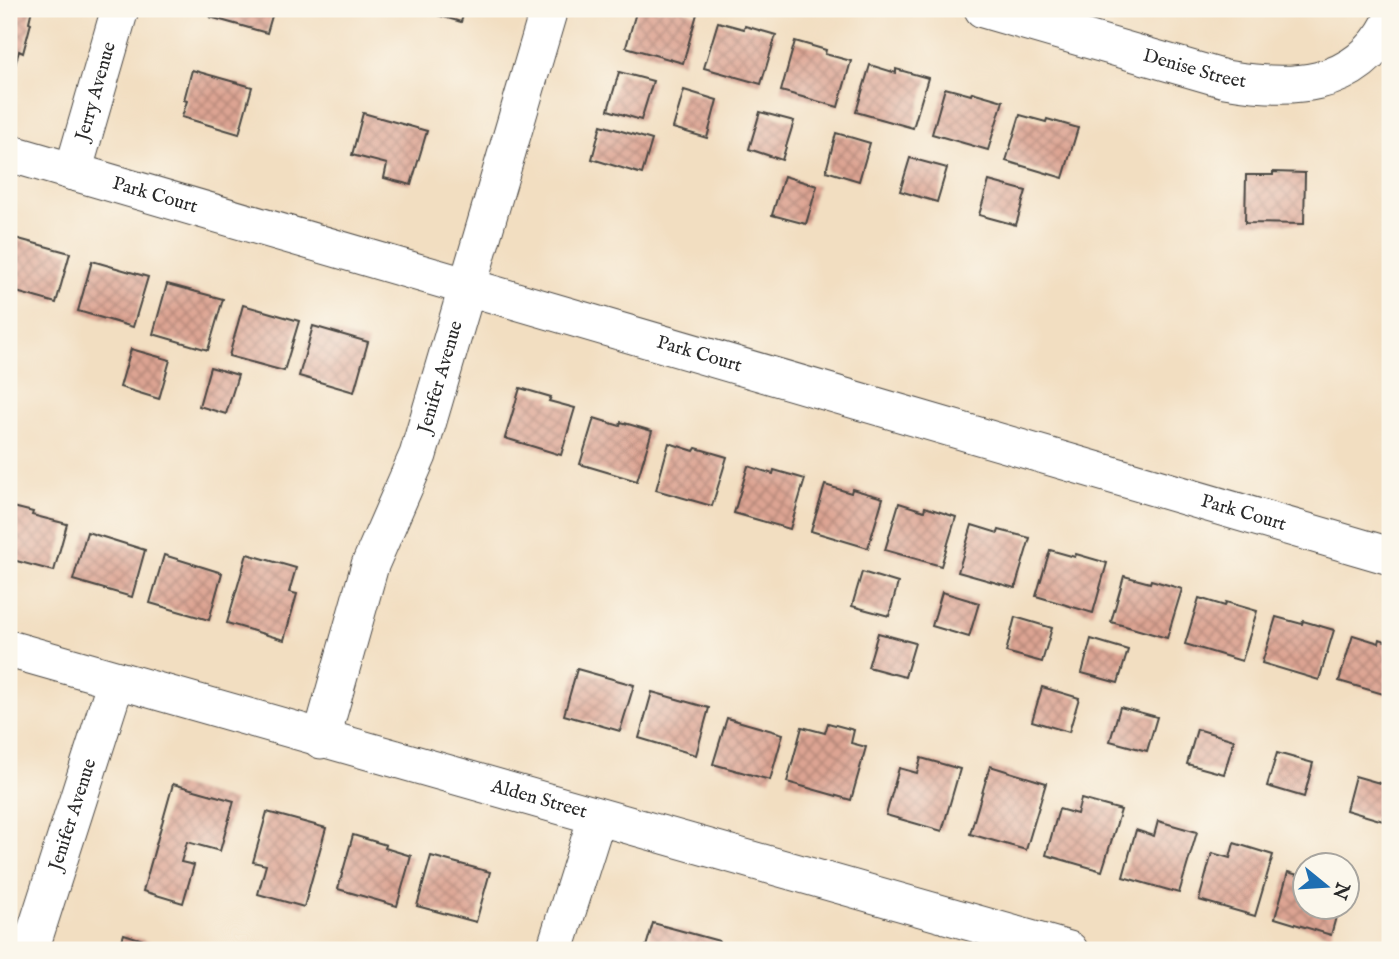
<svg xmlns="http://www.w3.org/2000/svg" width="1399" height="959" font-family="'IM FELL English',serif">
	<defs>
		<pattern id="building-cross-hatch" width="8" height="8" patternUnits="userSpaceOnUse" patternTransform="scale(1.75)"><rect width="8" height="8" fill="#dda493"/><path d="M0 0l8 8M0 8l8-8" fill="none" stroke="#b38678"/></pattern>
	</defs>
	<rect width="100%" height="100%" fill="#fbf7ec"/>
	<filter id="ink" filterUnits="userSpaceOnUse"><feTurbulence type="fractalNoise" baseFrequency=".0143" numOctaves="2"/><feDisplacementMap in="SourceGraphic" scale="14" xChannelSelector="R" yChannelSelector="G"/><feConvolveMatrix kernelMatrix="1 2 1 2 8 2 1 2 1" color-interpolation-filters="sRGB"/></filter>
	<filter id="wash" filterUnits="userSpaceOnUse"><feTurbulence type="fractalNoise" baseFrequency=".00686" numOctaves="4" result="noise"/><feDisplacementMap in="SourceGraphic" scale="28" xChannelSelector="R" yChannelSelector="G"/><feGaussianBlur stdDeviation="1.57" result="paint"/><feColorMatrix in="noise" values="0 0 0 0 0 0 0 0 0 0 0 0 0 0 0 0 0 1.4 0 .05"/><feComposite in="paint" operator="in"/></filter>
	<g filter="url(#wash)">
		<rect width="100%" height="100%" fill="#f2dec1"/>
		<g id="blocks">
			<g fill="url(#building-cross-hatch)">
				<path d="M9,9h23l-3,13 2,1 -8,30 -4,-2 -5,18 -5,-2z"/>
				<path d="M213,9h61l-7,24 -57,-16z"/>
				<path d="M417,9h48l-4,13z"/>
				<path d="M637,9h43l17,5 -14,49 -57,-16z"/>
				<path d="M718,22l26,7 1,-3 31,9 -15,49 -57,-16z"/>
				<path d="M795,41l31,9 -1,4 26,7 -13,46 -57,-16z"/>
				<path d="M870,65l26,8v-4l32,9 -15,50 -57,-16z"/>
				<path d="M192,70l60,17 -13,47 -57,-17 5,-16 -3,-1z"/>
				<path d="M619,72l34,9 -12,39 -33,-10z"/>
				<path d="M945,88l26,7 1,-3 31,9 -15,49 -56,-16z"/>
				<path d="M684,90l33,10 -10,38 -34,-10z"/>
				<path d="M760,112l34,9 -12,39 -33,-11z"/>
				<path d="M363,113l64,18 -16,54 -27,-7 3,-14 -35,-9z"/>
				<path d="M1020,115l26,7 1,-3 31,9 -15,50 -57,-17z"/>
				<path d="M601,125l51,15 -10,34 -50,-15z"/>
				<path d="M836,133l34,10 -11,38 -33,-10z"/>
				<path d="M910,158l37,10 -10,34 -37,-11z"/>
				<path d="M1273,172l32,1 -1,51 -59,-1 1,-48h27z"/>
				<path d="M784,176l33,10 -11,38 -34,-9z"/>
				<path d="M989,181l37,10 -10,34 -37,-10z"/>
				<path d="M15,238l55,15 -14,50 -47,-13v-31z"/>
				<path d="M92,261l56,16 -15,50 -55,-16z"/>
				<path d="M167,284l56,15 -15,51 -55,-16z"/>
				<path d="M243,305l56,16 -15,50 -55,-15z"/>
				<path d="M313,326l55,16 -14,50 -55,-16z"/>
				<path d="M131,349l39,11 -11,39 -39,-12z"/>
				<path d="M210,367l28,8 -12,39 -27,-8z"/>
				<path d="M520,388l31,9 -2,4 26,7 -14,47 -56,-17z"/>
				<path d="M594,418l26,8 1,-4 31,9 -15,50 -57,-17z"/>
				<path d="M669,443l25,8 2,-3 31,9 -15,49 -56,-16z"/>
				<path d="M748,466l25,8 1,-4 31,9 -15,50 -56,-16z"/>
				<path d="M825,485l26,8 1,-4 31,9 -15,50 -57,-17z"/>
				<path d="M899,503l25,8 1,-4 31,10 -15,49 -56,-16z"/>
				<path d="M9,506l24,6 -1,3 35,9 -13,47 -45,-12z"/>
				<path d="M972,525l26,8 1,-3 31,8 -15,50 -57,-16z"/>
				<path d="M87,532l58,18 -13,47 -59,-17z"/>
				<path d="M1050,550l25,7 1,-3 31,9 -14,50 -57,-17z"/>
				<path d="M247,554l49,14 -7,24 8,2 -13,46 -57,-17z"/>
				<path d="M164,555l58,18 -13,47 -59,-17z"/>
				<path d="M862,572l36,11 -9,33 -37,-10z"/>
				<path d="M1124,576l26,7 1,-3 31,9 -15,49 -56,-16z"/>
				<path d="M942,592l37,11 -10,34 -37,-11z"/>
				<path d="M1199,598l26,8 1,-4 31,9 -15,50 -57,-17z"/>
				<path d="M1015,617l37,11 -10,34 -36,-10z"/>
				<path d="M1276,617l26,7 1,-3 31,9 -15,50 -57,-17z"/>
				<path d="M878,633l37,10 -10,34 -37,-10z"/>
				<path d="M1353,635l26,8 1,-4 10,4v53l-51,-15z"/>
				<path d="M1091,639l37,11 -10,33 -36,-10z"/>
				<path d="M577,669l57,16 -14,46 -56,-16z"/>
				<path d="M1042,687l37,11 -10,34 -37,-11z"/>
				<path d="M652,692l57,16 -13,47 -57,-17z"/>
				<path d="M1120,707l37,10 -10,34 -37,-10z"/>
				<path d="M727,718l56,16 -13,46 -57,-16z"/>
				<path d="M828,723l26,7 -3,13 15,4 -15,53 -64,-18 15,-55 23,6z"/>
				<path d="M1197,729l37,11 -10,34 -37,-10z"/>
				<path d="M1277,753l36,10 -9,34 -37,-11z"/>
				<path d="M921,758l39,11 -18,62 -56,-16 13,-47 18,5z"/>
				<path d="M990,766l56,17 -20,67 -56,-16z"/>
				<path d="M1355,776l35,10 -7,35 -37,-11z"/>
				<path d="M173,784l61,17 -14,50 -33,-9 -6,20 13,3 -11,38 -40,-12z"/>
				<path d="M1081,799l40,11 -19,61 -56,-16 13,-46 18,5z"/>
				<path d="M267,812l59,16 -22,79 -46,-13 8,-29 -13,-3z"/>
				<path d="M1158,821l39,11 -18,61 -56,-16 13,-47 18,6z"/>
				<path d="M353,835l33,10 -1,3 26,8 -14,50 -59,-17z"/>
				<path d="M1234,843l39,12 -18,61 -56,-16 13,-47 18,5z"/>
				<path d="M431,856l59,16 -14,50 -59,-16z"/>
				<path d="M1288,872l16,5v29h35l-8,29 -56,-17z"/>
				<path d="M653,923l66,18 -3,9h-71z"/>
				<path d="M124,934l51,16h-56z"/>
			</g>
		</g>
	</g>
	<g filter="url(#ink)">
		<use href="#blocks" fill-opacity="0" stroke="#494642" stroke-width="2"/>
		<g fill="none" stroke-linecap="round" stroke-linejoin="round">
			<g stroke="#494642" stroke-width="39">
				<g id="minor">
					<path id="s1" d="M983,9l242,70c64,11 130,11 165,-55"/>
					<path id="s2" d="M9,153l1381,403"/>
					<path id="s3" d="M73,172l47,-163"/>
					<path id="s4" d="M9,649l1060,301"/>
					<path id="s5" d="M321,740l49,-175 48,-110 131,-446"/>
					<path id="s6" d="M30,950l86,-269"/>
					<path d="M555,950l42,-133"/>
				</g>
			</g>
			<use href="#minor" stroke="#fff" stroke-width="37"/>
		</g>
	</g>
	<g text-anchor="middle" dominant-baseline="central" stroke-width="6" stroke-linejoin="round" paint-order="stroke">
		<g font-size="19" fill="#2b2b2b" stroke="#fbf7ec">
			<text stroke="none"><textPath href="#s1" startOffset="220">Denise Street</textPath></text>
			<text stroke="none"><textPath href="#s3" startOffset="84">Jerry Avenue</textPath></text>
			<text stroke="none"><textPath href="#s2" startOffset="152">Park Court</textPath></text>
			<text stroke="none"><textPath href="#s2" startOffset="719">Park Court</textPath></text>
			<text stroke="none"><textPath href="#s5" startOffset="383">Jenifer Avenue</textPath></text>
			<text stroke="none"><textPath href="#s2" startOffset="1286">Park Court</textPath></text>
			<text stroke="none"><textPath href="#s4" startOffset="551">Alden Street</textPath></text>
			<text stroke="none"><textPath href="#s6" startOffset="142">Jenifer Avenue</textPath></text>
		</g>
	</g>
	<rect width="1399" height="959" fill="none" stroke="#fbf7ec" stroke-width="35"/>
	<g transform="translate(1326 886) rotate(108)"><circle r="33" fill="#fbf7ec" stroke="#a8a59f" stroke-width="2"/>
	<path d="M0-5L12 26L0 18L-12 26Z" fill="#1f6fb2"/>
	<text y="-10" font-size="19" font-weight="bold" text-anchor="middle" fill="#2b2b2b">N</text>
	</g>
</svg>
